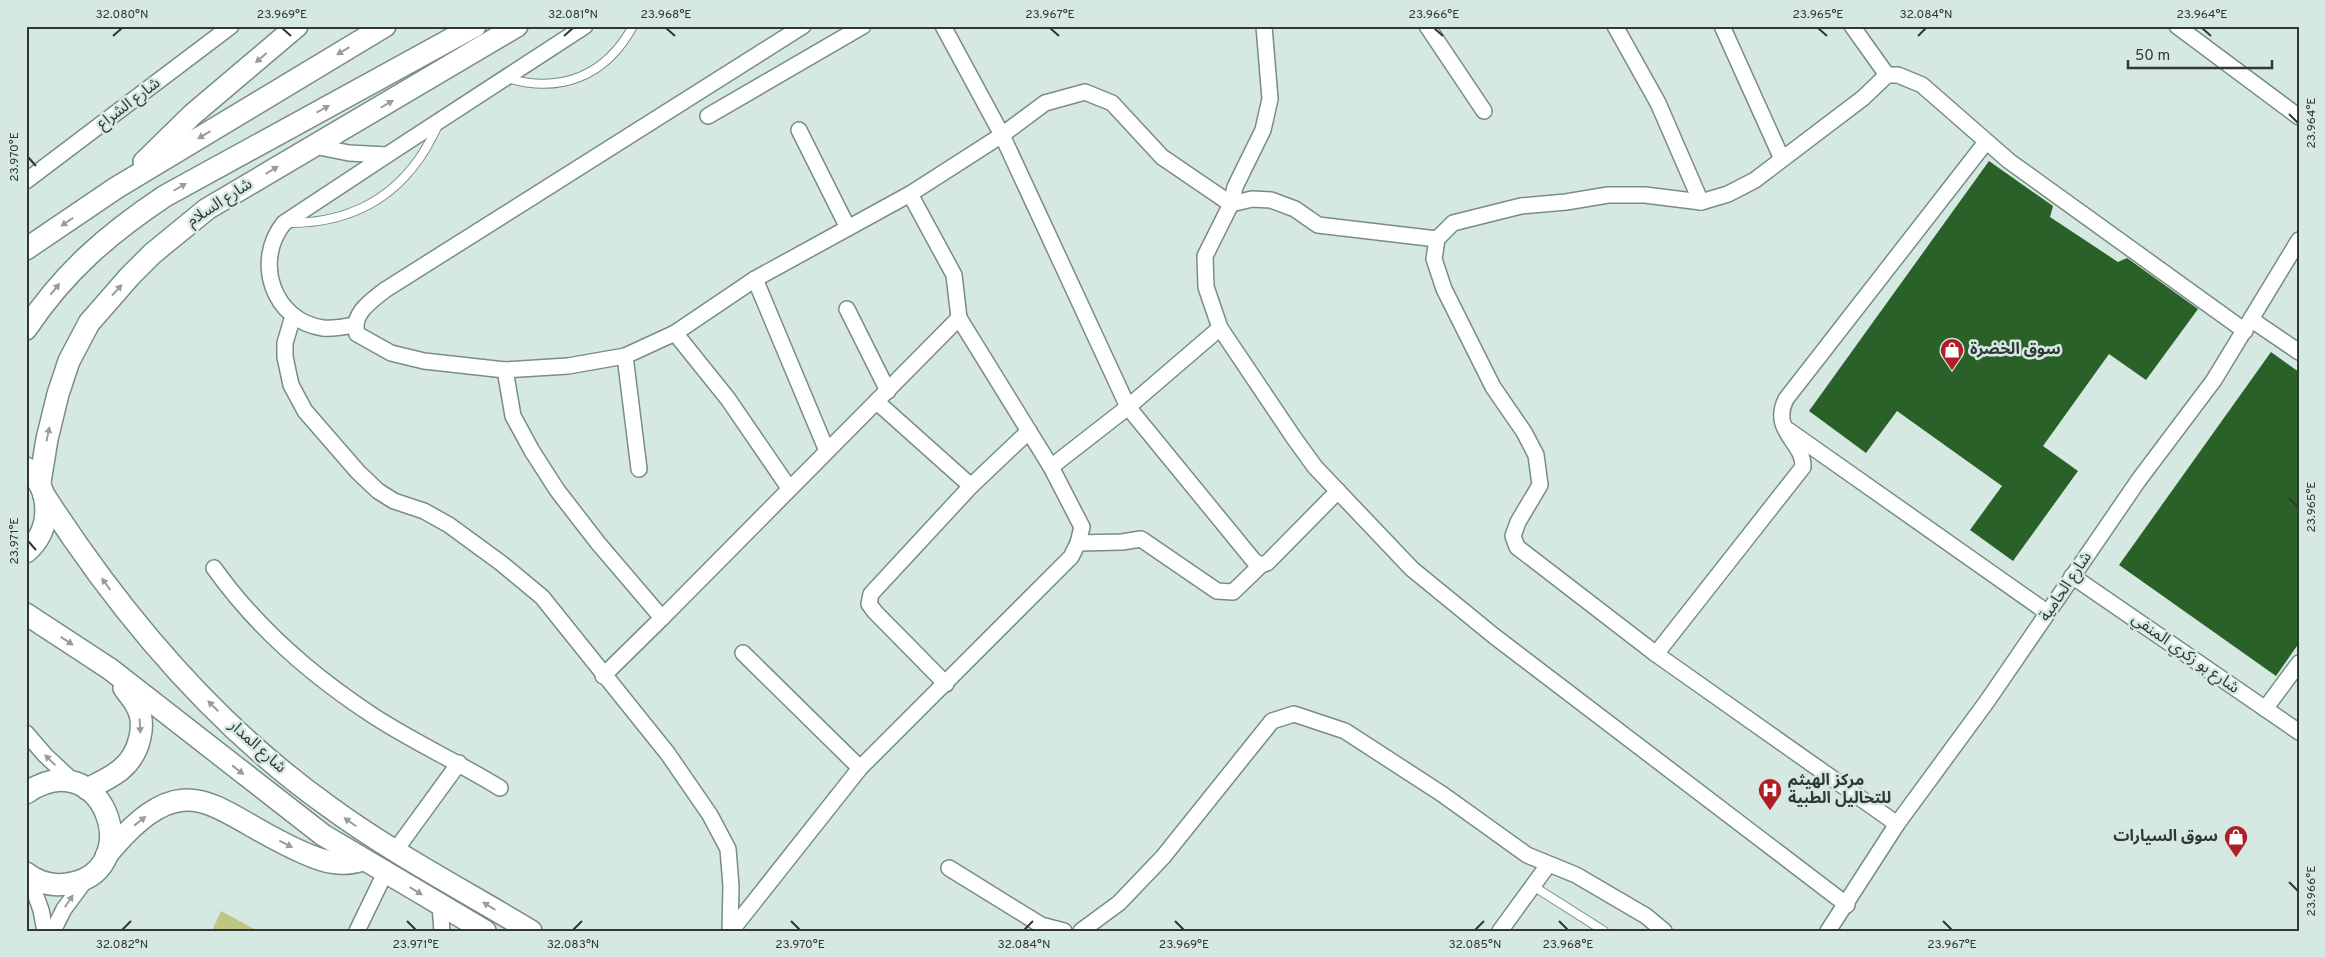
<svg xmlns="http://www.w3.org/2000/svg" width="2325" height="957" font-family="Overpass,'Noto Sans Arabic',sans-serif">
	<rect width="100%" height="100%" fill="#d5e9e2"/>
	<path fill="#bfc684" d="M221,911l37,20h-46z"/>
	<g fill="#2a6128">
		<path d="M1989,161l64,45 -3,11 68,45 9,-4 71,51 -52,71 -37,-26 -66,92 35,25 -65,90 -43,-31 32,-44 -105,-75 -31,42 -57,-42z"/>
		<path d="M2271,352l28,20v271l-23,33 -157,-111z"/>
	</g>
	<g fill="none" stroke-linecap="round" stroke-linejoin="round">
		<g stroke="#798c86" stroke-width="10">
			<g id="lane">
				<path d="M507,78c54,16 99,-2 126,-52"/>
				<path d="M289,223c71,0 120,-33 149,-98"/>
				<path d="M1533,886l71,45"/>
			</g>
		</g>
		<g stroke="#798c86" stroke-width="18">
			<g id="street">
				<path d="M803,26l-418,264c-14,11 -34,24 -28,44l34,19 33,8 81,9 63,-4 57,-10 50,-23 80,-54 155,-85 92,-59 43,-32 40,-11 27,11 50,54 69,47 21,-5 19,1 24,9 23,16 119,14"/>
				<path d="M943,26l59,109 126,272 126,154 7,4 6,-2 71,-72"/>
				<path d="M1264,26l6,73 -7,31 -28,57 -4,17 -26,52 1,31 14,41 74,110 21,29 97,102 82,67 353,269"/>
				<path d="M1427,26l57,85"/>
				<path d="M1615,26l43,77 43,99"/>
				<path d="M1722,26l60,133"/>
				<path d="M1852,26l35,49"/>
				<path d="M2177,26l122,91"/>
				<path d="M708,116l155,-90"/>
				<path d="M799,130l49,98"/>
				<path d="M314,146l35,7 38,2 198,-129"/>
				<path d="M26,181l205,-155"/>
				<path d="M755,279l72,172"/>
				<path d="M847,309l41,82"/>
				<path d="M293,316l-8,27v14l6,28 14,26 53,61 20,19 16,10 30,10 25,14 52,38 41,34 126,157 42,61 18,34 3,37 -1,45"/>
				<path d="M2252,320l47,32"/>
				<path d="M354,325c-10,2 -20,4 -31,3 -50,-7 -70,-67 -39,-105l103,-68"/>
				<path d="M675,333l53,66 61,89"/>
				<path d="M625,356l14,113"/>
				<path d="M505,370l8,46 19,35 25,39 41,53 64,75 -59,58"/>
				<path d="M877,402l94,84"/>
				<path d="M1788,430l260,183"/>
				<path d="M1051,467l77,-60 92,-79"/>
				<path d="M1078,543l44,-1 19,-3 76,52 16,1 28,-27"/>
				<path d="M214,568c42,59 97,107 158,147 41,27 86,47 128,73"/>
				<path d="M2072,576l227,156"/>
				<path d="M662,618l297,-300 -5,-43 -44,-81"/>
				<path d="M743,653l117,115"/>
				<path d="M1656,654l147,-187c1,-25 -33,-36 -17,-68l200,-257"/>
				<path d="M946,684l-71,-72 -6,-8 2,-10 100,-108 58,-55"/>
				<path d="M2265,709l34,-46"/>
				<path d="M26,733l19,22 31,29"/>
				<path d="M1897,824l-241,-170 -139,-107 -4,-11 5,-14 22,-37 -4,-30 -12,-23 -31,-45 -49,-98 -10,-30 3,-20 16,-16 68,-17 45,-4 42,-7h37l56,7 27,-8 27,-14 108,-82 24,-23h11l24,10 87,76 236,170"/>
				<path d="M395,851l64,-88"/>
				<path d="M949,868l92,57 23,6"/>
				<path d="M28,874l13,36 4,21"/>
				<path d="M440,906l2,25"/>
				<path d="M53,931l11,-22 23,-31"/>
				<path d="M357,931l28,-58"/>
				<path d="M731,931l129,-163 211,-211 7,-14 4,-16 -31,-60 -92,-149"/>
				<path d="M1081,931l38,-28 44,-46 109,-136 22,-7 51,17 97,63 85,61 49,20 70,41 18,15"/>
				<path d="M1500,931l48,-66"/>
				<path d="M1828,931l69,-107 91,-124 150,-219 76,-101 85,-140"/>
			</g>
		</g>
		<g stroke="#798c86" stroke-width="24">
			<g id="secondary">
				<path d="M144,162l48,-47 105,-89"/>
				<path d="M26,249l90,-61 269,-162"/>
				<path d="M26,329c38,-57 82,-95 139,-133l310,-170"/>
				<path d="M26,468c26,21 27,62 0,84"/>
				<path d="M40,482l7,-43 11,-45 11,-33 20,-38 41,-47 22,-22 55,-45 310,-183"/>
				<path d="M44,495c76,118 169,229 284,311 64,47 135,84 203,125"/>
				<path d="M26,614l84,55 213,166 162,96"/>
				<path d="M87,789c25,-12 47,-22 53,-52 2,-9 2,-21 -3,-30 -3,-7 -9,-13 -13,-19"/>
				<path d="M26,793c75,-52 121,72 47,90 -17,4 -33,1 -47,-10"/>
				<path d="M106,856c83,-101 107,-42 198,-3 20,9 37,14 58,7"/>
			</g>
		</g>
		<use href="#lane" stroke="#fff" stroke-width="8"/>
		<use href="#street" stroke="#fff" stroke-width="15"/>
		<use href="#secondary" stroke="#fff" stroke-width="21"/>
	</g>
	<defs><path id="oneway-solid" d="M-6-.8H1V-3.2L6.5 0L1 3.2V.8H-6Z" transform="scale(1.25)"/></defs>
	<g fill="#989c9a">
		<use href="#oneway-solid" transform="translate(343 51) rotate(149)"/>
		<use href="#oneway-solid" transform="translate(261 58) rotate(139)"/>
		<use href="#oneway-solid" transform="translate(387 104) rotate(-30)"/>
		<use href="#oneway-solid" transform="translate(323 109) rotate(-29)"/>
		<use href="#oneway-solid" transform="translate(204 135) rotate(149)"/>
		<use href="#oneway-solid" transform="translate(272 170) rotate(-31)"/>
		<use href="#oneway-solid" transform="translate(180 187) rotate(-30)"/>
		<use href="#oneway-solid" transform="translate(67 222) rotate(146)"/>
		<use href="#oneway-solid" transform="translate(55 289) rotate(-51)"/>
		<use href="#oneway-solid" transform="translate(117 290) rotate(-48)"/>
		<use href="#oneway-solid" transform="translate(48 434) rotate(-78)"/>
		<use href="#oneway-solid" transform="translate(106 584) rotate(-126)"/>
		<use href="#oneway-solid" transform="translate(67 641) rotate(33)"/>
		<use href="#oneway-solid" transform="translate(213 706) rotate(-135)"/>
		<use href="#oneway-solid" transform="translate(140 726) rotate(87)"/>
		<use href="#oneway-solid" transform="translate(50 760) rotate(-136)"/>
		<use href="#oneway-solid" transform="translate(238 770) rotate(38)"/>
		<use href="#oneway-solid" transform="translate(140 821) rotate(-38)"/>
		<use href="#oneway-solid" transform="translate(350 822) rotate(-145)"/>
		<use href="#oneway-solid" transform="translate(286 844) rotate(27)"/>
		<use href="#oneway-solid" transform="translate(416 891) rotate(31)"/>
		<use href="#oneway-solid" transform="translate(69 901) rotate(-56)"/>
		<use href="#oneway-solid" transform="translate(489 906) rotate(-149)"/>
	</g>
	<path fill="none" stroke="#303836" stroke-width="2" d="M282,28l9,8M666,28l9,8M1050,28l9,8M1434,28l9,8M1818,28l9,8M2202,28l9,8M113,36l9,-8M564,36l9,-8M1918,36l8,-8M2289,114l9,9M28,157l8,9M2289,498l9,9M28,541l8,9M2289,882l9,9M407,921l9,9M791,921l9,9M1175,921l9,9M1559,921l9,9M1943,921l9,9M122,930l9,-9M573,930l9,-9M1024,930l9,-9M1475,930l9,-9"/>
	<defs>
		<g id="shop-pin" transform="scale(1.25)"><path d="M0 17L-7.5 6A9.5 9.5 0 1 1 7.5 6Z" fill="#af1d25" stroke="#d5e9e2"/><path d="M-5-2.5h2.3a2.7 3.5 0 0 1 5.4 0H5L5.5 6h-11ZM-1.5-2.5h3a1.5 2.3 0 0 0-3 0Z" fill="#fff"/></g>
		<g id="hospital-pin" transform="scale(1.25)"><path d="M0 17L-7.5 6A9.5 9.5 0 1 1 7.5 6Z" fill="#af1d25" stroke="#d5e9e2"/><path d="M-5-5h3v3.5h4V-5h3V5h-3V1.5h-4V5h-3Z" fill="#fff"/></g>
	</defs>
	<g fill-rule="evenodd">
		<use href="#shop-pin" x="1952" y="350"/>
		<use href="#hospital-pin" x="1770" y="790"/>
		<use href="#shop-pin" x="2236" y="837"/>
	</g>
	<g text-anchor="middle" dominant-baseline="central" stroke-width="5" stroke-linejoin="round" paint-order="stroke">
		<g font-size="16" fill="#303836" stroke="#d5e9e2">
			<text transform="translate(129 104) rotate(-37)">شارع الشراع</text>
			<text transform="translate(220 203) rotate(-33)">شارع السلام</text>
			<text transform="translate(2066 587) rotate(-56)">شارع الحامية</text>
			<text transform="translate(2185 654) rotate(35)">شارع بو زكري المنفي</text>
			<text transform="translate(257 747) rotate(42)">شارع المدار</text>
		</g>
		<g font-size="16" font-weight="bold" fill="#303836" stroke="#d5e9e2" text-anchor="start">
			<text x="1970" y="350">سوق الخضرة</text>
			<text x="1788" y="781">مركز الهيثم<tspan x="1788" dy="18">للتحاليل الطبية</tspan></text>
			<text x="2218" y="837" text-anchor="end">سوق السيارات</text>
		</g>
	</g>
	<rect width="2325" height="957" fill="none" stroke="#d5e9e2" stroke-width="55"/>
	<path d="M2128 60v8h144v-8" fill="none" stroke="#303836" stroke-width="2.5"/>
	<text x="2135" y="60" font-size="15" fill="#303836" stroke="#d5e9e2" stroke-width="4" paint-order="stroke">50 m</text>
	<rect x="28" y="28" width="2270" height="902" fill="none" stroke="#303836" stroke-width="2"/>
	<g font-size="12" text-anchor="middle" fill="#303836">
		<text x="122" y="18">32.080°N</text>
		<text x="282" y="18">23.969°E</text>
		<text x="573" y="18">32.081°N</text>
		<text x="666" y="18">23.968°E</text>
		<text x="1050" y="18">23.967°E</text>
		<text x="1434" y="18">23.966°E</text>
		<text x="1818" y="18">23.965°E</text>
		<text x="1926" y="18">32.084°N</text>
		<text x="2202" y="18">23.964°E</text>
		<text transform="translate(2311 123) rotate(-90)" y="4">23.964°E</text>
		<text transform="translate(14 157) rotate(-90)" y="4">23.970°E</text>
		<text transform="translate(2311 507) rotate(-90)" y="4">23.965°E</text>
		<text transform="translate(14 541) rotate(-90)" y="4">23.971°E</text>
		<text transform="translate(2311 891) rotate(-90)" y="4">23.966°E</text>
		<text x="122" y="948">32.082°N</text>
		<text x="416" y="948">23.971°E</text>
		<text x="573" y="948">32.083°N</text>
		<text x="800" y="948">23.970°E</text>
		<text x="1024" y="948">32.084°N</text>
		<text x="1184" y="948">23.969°E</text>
		<text x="1475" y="948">32.085°N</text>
		<text x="1568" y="948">23.968°E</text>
		<text x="1952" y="948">23.967°E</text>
	</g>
</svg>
